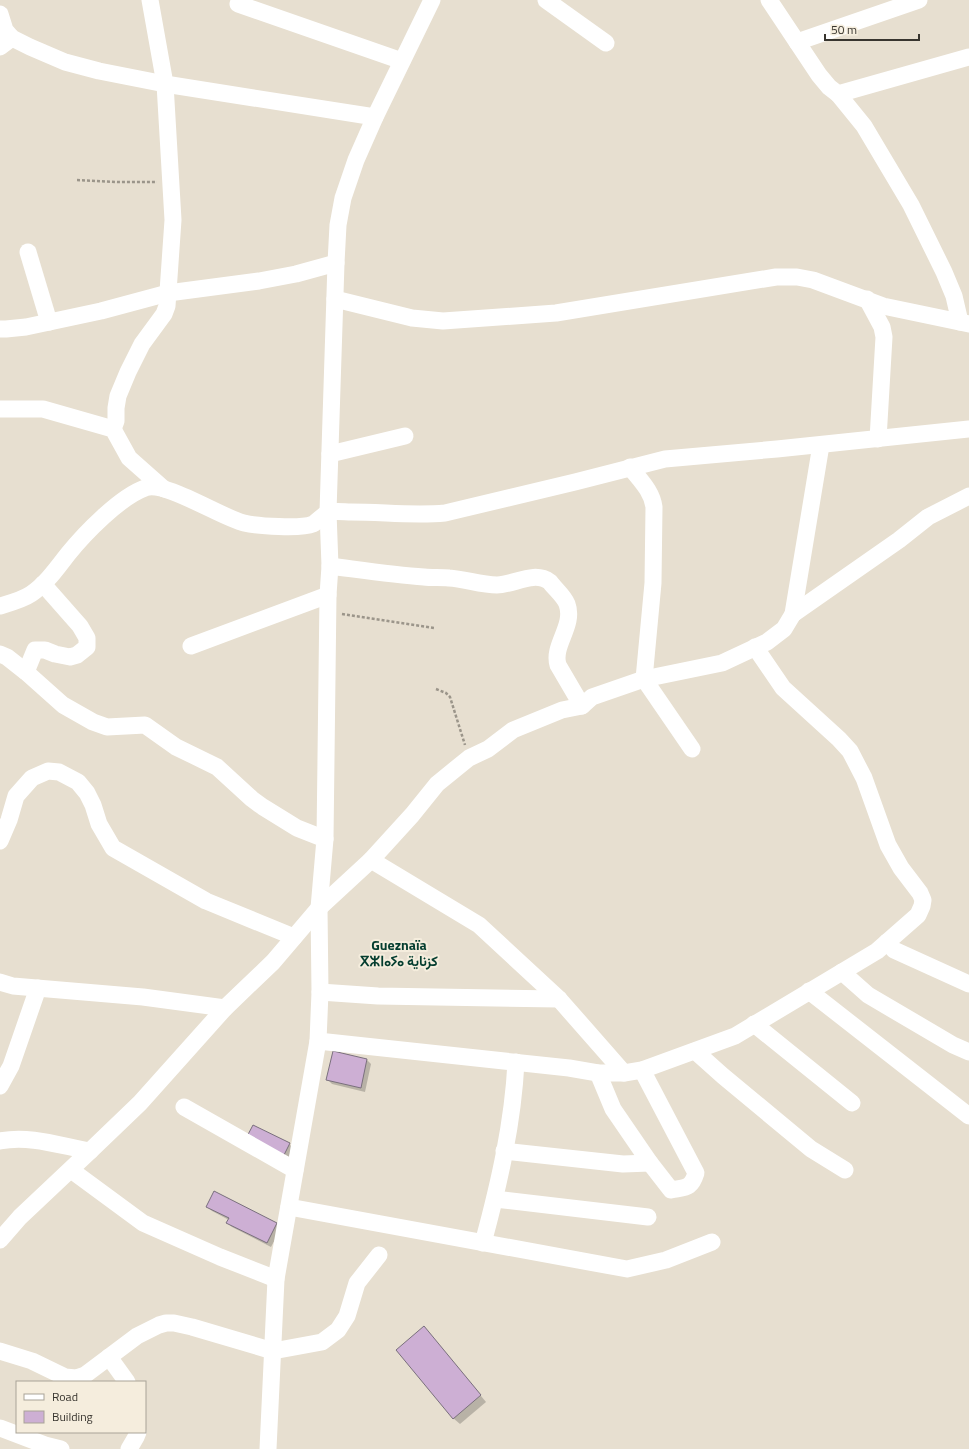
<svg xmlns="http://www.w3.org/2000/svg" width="969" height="1449" font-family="'Titillium Web',Vazirmatn,'Noto Sans Tifinagh',sans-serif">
	<rect width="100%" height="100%" fill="#e7dfd0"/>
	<g fill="#0003">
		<path d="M334,1052l33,8 4,4 -6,28 -33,-8 -5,-5z"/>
		<path d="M289,1144l4,4 -9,18 -35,-17z"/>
		<path d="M207,1206l69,18 5,4 -10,19 -39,-20 -5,-4 2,-3 -17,-9z"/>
		<path d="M430,1334l56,68 -26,22 -7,-6z"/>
	</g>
	<g fill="#cdafd4" stroke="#7a707d">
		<path d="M333,1051l34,8 -6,29 -35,-8z"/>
		<path d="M253,1125l37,18 -10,20 -37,-19z"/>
		<path d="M214,1191l63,32 -10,20 -41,-20 3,-5 -23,-11z"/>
		<path d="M424,1326l57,69 -28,24 -57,-69z"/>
	</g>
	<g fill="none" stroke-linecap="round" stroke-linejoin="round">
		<g stroke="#9b958a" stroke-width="2.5" stroke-dasharray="3 2" stroke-linecap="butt">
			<path d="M77,180l40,2h40"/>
			<path d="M342,614l92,14"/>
			<path d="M436,689l10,4 4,4 15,48"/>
		</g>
		<g stroke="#fff" stroke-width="17">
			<path d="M150,0l15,84 210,33"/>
			<path d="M546,0l60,43"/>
			<path d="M769,0l50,75 10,12 9,7 131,-37"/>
			<path d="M238,4l164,57"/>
			<path d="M0,14l5,16 7,8 18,9 35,15 34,9 66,13 8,136 -6,86 -3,8 -22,30 -14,28 -10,24 -2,12v13l-3,8"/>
			<path d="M797,42l122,-42"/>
			<path d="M0,47l12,-9"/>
			<path d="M838,94l26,32 47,79 33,67 10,24 6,26"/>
			<path d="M28,252l21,70"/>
			<path d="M335,299l77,19 31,3 113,-8 220,-36h21l16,3 70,26 86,18"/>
			<path d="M867,299l15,28 2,10 -6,102"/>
			<path d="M0,329h6l20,-2 75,-16 67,-18 91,-12 37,-7 40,-11"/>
			<path d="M0,409h43l70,20 16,29 35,31"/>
			<path d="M330,454l75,-18"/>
			<path d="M630,467c10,13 22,24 24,40l-1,76 -9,96 48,70"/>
			<path d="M330,566c31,4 63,9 94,11 8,1 17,0 25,1 16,1 32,7 48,7 17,0 37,-15 53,-3 5,7 14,14 17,22 8,22 -15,41 -9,61l24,41"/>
			<path d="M0,606c10,-3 22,-6 31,-12 15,-10 26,-26 37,-40 17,-21 52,-57 77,-66 19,-8 77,30 99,35 13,3 57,6 69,1 6,-3 11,-11 17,-12 7,-1 15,0 21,0 32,0 63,4 94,1l130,-31 90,-23 112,-10 192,-20"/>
			<path d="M793,614l28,-169"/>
			<path d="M191,646l137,-51"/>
			<path d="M0,654l7,3 19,15 37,33 30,17 14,5 38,-2 31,22 41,20 35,32 11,8 34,21 28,11"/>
			<path d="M26,672l9,-22h10l10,4 15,3 7,-2 10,-8v-9l-7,-12 -37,-42"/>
			<path d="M0,841l9,-21 7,-24 16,-18 16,-7 11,1 19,10 9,11 6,12 6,19 14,24 93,53 88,36"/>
			<path d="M371,860l108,65 80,74 65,74"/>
			<path d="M887,942l7,8 75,34"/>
			<path d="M842,972l26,23 85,50 16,7"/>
			<path d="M0,982l13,4 130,11 82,11"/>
			<path d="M809,991l160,125"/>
			<path d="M320,992l58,4 181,3"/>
			<path d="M754,1024l98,79"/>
			<path d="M318,1041l251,27 29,5h26l18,-3 93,-34 142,-85 41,-36 4,-9 1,-6 -3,-7 -19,-25 -13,-23 -24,-67 -14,-27 -11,-12 -56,-51 -28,-41"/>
			<path d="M695,1051l28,25 88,73 34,21"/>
			<path d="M598,1073l15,36 37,54 21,27c15,-3 20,-1 25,-17l-54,-103"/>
			<path d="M0,1086l11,-20 27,-78"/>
			<path d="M184,1107l111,63"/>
			<path d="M0,1141c30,-6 61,5 90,10"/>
			<path d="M504,1151l119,13 27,-1"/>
			<path d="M71,1170l72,53 77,34 56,22"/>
			<path d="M495,1199l153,18"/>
			<path d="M289,1207l338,62 39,-9 46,-18"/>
			<path d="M0,1240l20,-23 70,-66 50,-48 85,-95 48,-46 46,-54 52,-48 41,-45 25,-31 32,-26 19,-9 25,-19 49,-20 20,-4 10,-9 52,-18 78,-16 45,-21 17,-13 9,-15 106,-74 29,-23 41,-21"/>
			<path d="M483,1243c16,-59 30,-120 33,-181"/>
			<path d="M0,1351l32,10 33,16 11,1 9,-3 52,-39 22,-11 7,-2h8l18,4 81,24 49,-9 16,-12 9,-14 10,-33 22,-28"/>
			<path d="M109,1357l18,25"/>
			<path d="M0,1428l45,17 16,4"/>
			<path d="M129,1449l7,-12 2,-5"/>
			<path d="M268,1449l8,-170 42,-238 2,-49 -1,-84 6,-69 3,-244 2,-29 -2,-54 8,-249 2,-38 5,-27 13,-38 19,-43 57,-117"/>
		</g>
	</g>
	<g text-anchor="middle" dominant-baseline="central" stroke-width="4" stroke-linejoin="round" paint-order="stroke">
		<g font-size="14" font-weight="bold" fill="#043d2f" stroke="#f5eddd">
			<text x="399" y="944">Gueznaïa<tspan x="399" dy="16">ⴳⵣⵏⴰⵢⴰ كزناية</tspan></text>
		</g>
	</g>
	<rect x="16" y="1381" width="130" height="52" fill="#f5eddd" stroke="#a9a397"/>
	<rect x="24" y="1394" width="20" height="6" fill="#ffffff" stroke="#a9a397"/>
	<text x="52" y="1401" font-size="12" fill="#38352f">Road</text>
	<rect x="24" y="1411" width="20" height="12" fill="#cdafd4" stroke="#a9a397"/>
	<text x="52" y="1421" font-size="12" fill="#38352f">Building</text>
	<path d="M825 34v6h94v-6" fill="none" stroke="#38352f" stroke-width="2"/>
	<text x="831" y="34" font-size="12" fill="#38352f" stroke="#f5eddd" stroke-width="3" paint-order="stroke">50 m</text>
</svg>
